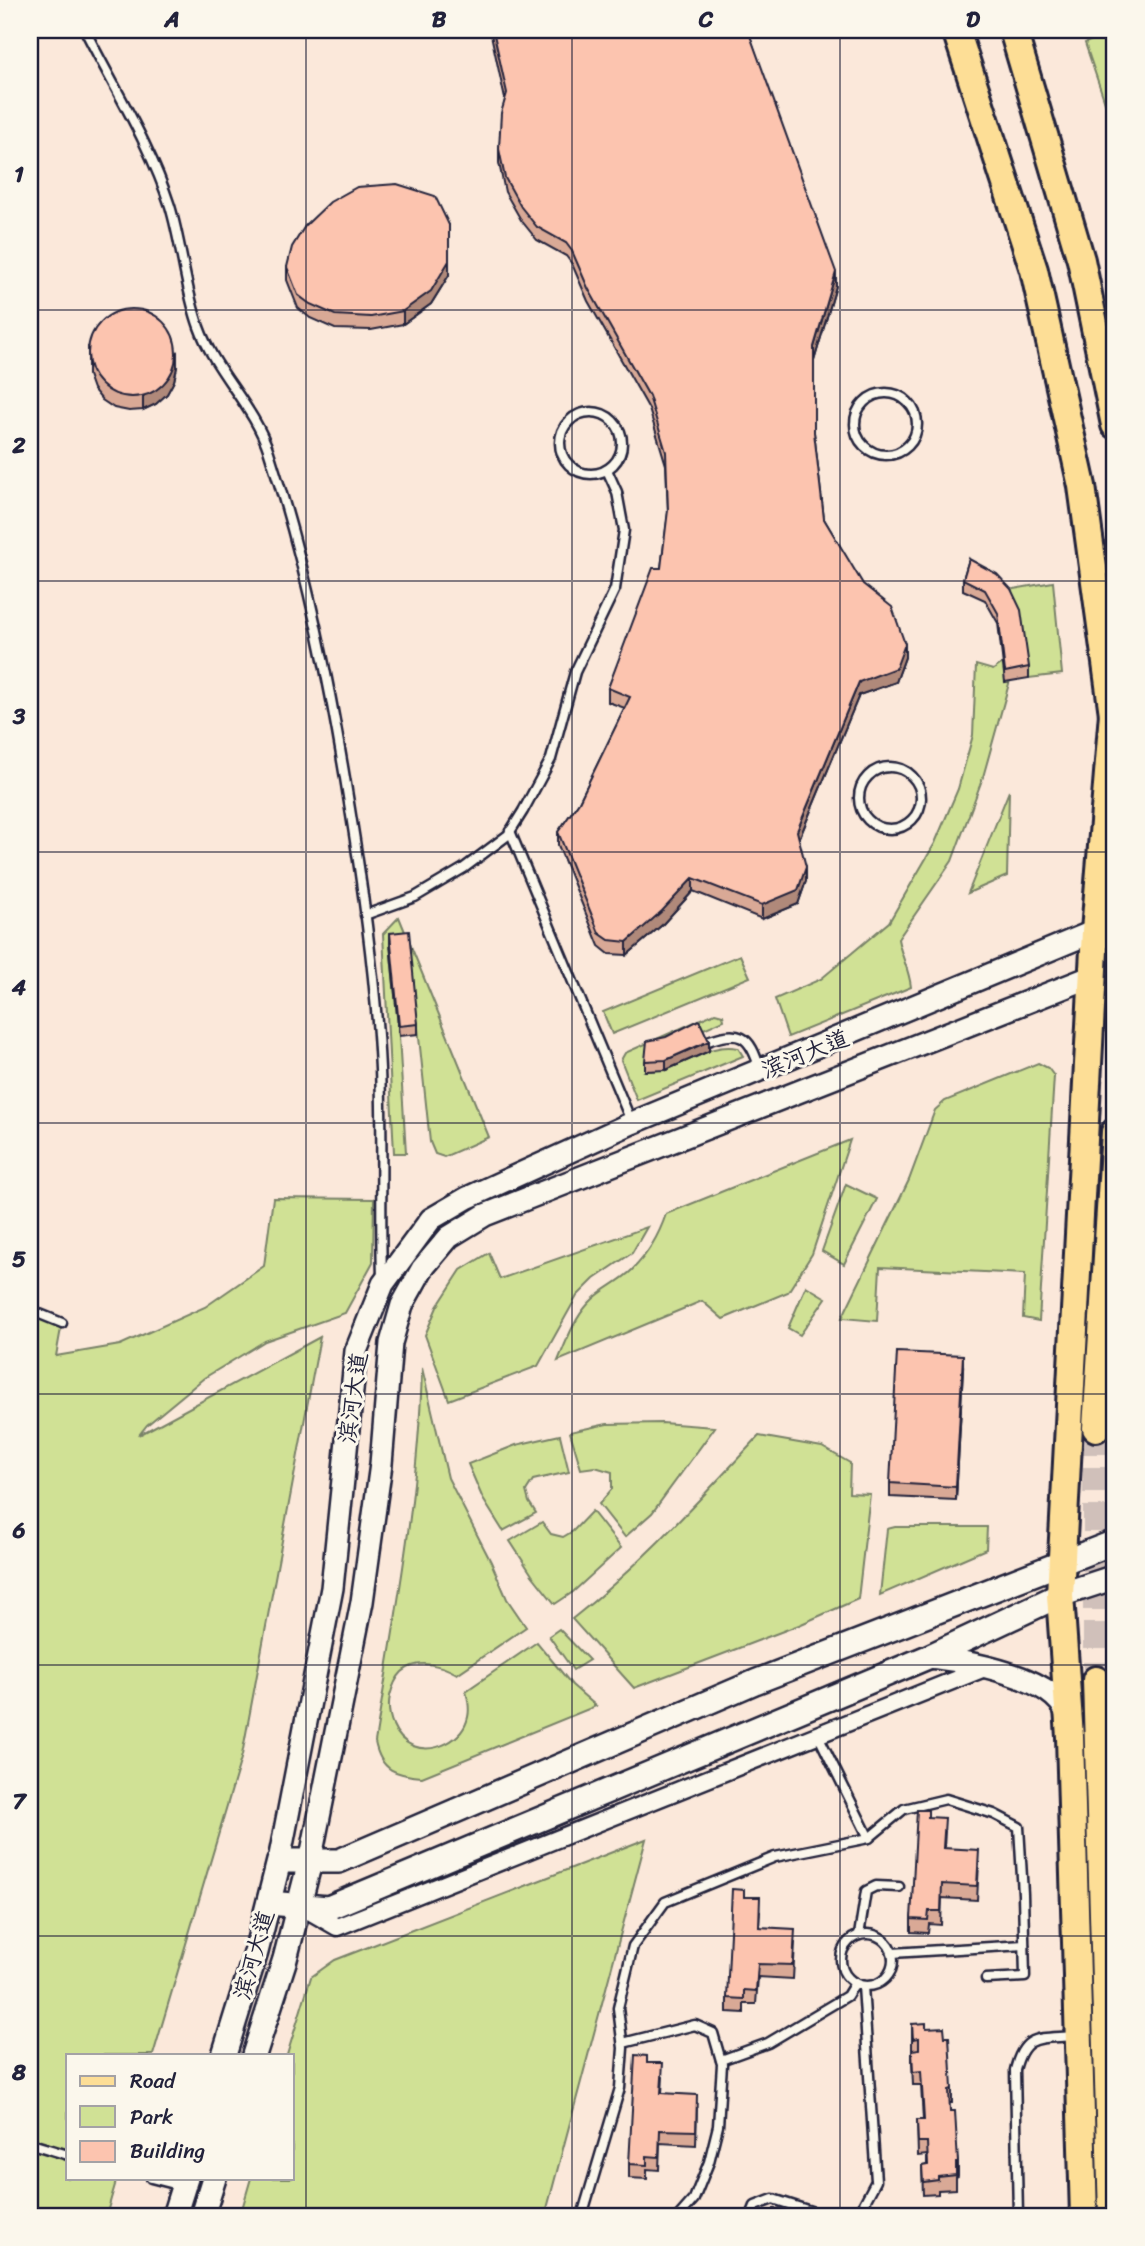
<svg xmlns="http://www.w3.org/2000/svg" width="1145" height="2246" font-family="Sriracha,'LXGW WenKai TC',sans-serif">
	<rect width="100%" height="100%" fill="#fbe8da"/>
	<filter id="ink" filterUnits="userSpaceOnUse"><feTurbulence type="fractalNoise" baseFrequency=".0143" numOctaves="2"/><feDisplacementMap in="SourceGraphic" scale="14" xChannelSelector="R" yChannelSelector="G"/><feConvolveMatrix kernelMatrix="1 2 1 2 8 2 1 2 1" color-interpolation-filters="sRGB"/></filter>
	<g filter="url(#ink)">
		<g fill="#d0e195" stroke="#798268" stroke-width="2">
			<path d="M1115,30v102l-30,-89z"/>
			<path d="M1053,582l9,92 -33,4 -26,-87z"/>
			<path d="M1003,663l7,17 -27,97 -31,84 -54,78c3,17 11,30 13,48l-123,50 -13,-38 46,-20 68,-57 46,-79 23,-54 15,-54 3,-70 17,5z"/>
			<path d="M1009,791l-2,85 -39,17z"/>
			<path d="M399,917l90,220 -45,20 -9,-3 -5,-12 -21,-200 -19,2 9,92 7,117h-12l-11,-219z"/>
			<path d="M740,955l10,22 -138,57 -9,-22z"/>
			<path d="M715,1013l8,2 1,5 -25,11 -54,40c33,1 61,-30 93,-23l5,8 -106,44 -16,-40 4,-7z"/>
			<path d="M1038,1063l10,5 6,8 -15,245 -16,-3 2,-44 -145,-7 -3,54 -35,-3 67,-138 26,-70 10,-9z"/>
			<path d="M850,1140l-38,114 -24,38 -65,27 -21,-18 -144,60c8,-19 16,-42 31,-58 12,-14 30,-20 43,-33 16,-16 27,-35 34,-56z"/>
			<path d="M846,1184l31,15 -33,65 -22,-13z"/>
			<path d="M273,1198l101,1 -1,63 -28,51 -80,28 -61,37 -57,47 -8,10 181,-98 -78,418 -89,300h-85v123h49l-11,38h-76v-906l32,13 -6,33 64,-11 85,-38 59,-41z"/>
			<path d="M647,1227l-15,26 -38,26 -17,17 -39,70 -89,34 -24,-65 12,-28 24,-37 28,-17 11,26z"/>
			<path d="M806,1286l20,12 -26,37 -12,-7z"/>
			<path d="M422,1368l26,110 43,84 16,37 19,28 -69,47c-16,-9 -39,-16 -55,-2 -6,6 -10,16 -12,24 -4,18 4,42 23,50 22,8 50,-6 55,-29 2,-8 0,-18 -2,-26l71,-49 35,43 24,21 -174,71c-26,-2 -41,-6 -47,-35 20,-124 44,-249 47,-374z"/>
			<path d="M662,1423l53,4 -63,86 -27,24 -26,-33 13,-15v-17l-17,-5 -14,2 -11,-37 37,-8z"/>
			<path d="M560,1435l9,37 -36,8 -7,11 3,11 7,11 -33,18 -20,-32 -15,-35 48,-19z"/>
			<path d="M759,1436l63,11 28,16 -1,30 21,1 -12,105 -59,26 -165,63 -62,-69c69,-54 127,-119 187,-183z"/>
			<path d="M592,1511l29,37 -48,44 -18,12 -23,-29 -22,-34 32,-19 9,12 12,3 10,-6z"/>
			<path d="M895,1527h92l-1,22 -106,46 7,-66z"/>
			<path d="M559,1629l30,31 -16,10 -24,-34z"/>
			<path d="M646,1839l-101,377h-305l11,-38h41v-123h-5l24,-78 24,-17z"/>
		</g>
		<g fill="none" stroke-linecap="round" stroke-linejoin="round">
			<path stroke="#d0c0ba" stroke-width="26" stroke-dasharray="26 13" stroke-linecap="butt" d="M1096,1428v252"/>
			<g stroke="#22223b" stroke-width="13">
				<g id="service">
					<path d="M85,30c29,58 65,114 85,176 12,40 15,82 29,121 16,45 55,79 70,125 38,116 62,237 81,357 14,86 26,173 30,260 3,70 0,140 2,209"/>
					<circle cx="886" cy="424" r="31"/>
					<circle cx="591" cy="443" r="31"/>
					<circle cx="890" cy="798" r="31"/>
					<path d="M510,831l121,290"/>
					<path d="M365,915l50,-18 49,-29 44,-33 15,-24 28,-52 24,-87 40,-83 9,-59 -7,-38 -10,-22"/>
					<path d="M705,1042c34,-13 45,-8 55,28"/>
					<path d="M30,1310l32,13"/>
					<path d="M869,1838l35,-29 42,-10 48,15 25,13 4,67 2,83 -39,2"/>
					<circle cx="867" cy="1960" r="26"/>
					<path d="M859,1935l7,-44 10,-5 23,1"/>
					<path d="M892,1953l132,-8"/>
					<path d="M623,2043l72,-18 18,8 9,31 -4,62 -9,36 -15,37 -15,17"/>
					<path d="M721,2060l47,-17 79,-47 8,-13"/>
					<path d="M30,2147l5,-2 33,10"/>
					<path d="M151,2178l31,8"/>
					<path d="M582,2216l38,-128 3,-40 -5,-40 15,-62 32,-44 110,-45 94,-19 -51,-103"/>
					<path d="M751,2216l4,-10 18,-7 53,17"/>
					<path d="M843,2216l17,-5 16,-30 -13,-195"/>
					<path d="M1018,2216l-3,-146c9,-37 24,-31 59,-34"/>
				</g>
			</g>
			<g stroke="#22223b" stroke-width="21">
				<path id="minor" d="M304,1908l33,19 650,-260"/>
			</g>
			<g stroke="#22223b" stroke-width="26">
				<g id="tertiary">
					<path d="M928,1657c34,3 133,20 139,60"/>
					<path d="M279,1861l53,-273 24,-237 27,-67 48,-65 36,-21 165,-75 463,-192"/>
					<path d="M310,1862l52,-260 19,-138 10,-121 11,-38 20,-36 27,-32 36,-22 608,-239"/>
				</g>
			</g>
			<g stroke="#22223b" stroke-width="28">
				<g id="secondary">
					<path d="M269,1903l59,5 600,-251 132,-62 55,-18"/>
					<path d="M224,2055l32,-103 23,-91h60l416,-179 360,-140"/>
					<path d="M254,2055l31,-96 25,-97"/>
					<path d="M174,2216l12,-38"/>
					<path d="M202,2216l12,-38"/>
				</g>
			</g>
			<g stroke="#22223b" stroke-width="32">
				<g id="primary">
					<path d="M956,30l78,240 48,216 33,243"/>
					<path d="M1013,30l68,230 34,165"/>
					<path d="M1096,1428l19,-296"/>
					<path d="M1096,1680l16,536"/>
					<path d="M1084,2216l-14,-479 -10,-142 35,-664 18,-218"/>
				</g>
			</g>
			<use href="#service" stroke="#fbf7ec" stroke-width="8"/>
			<use href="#minor" stroke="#fbf7ec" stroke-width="16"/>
			<use href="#tertiary" stroke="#fbf7ec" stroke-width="21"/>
			<use href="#secondary" stroke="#fbf7ec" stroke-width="23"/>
			<use href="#primary" stroke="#fdde96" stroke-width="26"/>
		</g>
		<g fill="#d9a996" stroke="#22223b" stroke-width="2">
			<path d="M490,30h258l88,256 -22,75v71l10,87 81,138 -9,25 -37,13 -60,144 7,42 -8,23 -36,15 -69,-28 -31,34 -35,30 -18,-1 -10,-8 -41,-101v-13l21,-30 46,-94 -17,-6v-14l53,-120 7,-55 -2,-48 -17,-56 -61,-108 -16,-37 -6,-8 -29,-16 -16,-20 -16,-28 -6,-29v-14l6,-50z"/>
			<path d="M449,225v50l-18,29 -28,20 -32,6 -36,-1 -25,-11 -12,-10 -11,-28v-13z"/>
			<path d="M88,347l89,20 -3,14 -7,13 -11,10 -13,6 -14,1 -15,-3 -12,-8 -9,-11 -5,-14z"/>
			<path d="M969,559l60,108v11l-24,4 -7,-59 -13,-23 -22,-10v-11z"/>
			<path d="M390,933l28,91v10l-19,2 -9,-93z"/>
			<path d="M709,1051l-43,19 -21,1v-10z"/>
			<path d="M963,1369l-7,131 -66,-3v-14z"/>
			<path d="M928,1817l17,14 -1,17 35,15 -2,37 -35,-2 -1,27 -12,-1 -1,9 -17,-1v-13z"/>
			<path d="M744,1897l16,14 -1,16 36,16 -2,36 -35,-2 -2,27h-12v9l-17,-1v-14z"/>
			<path d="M912,2024l14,4 26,61v14h-3l1,8 8,52v13l-2,1v12l-18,1v4l-15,1 -1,-29 5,-1v-10l-9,1 -1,-36h6l-2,-35h-8l-1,-22z"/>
			<path d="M647,2063l16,14 -1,16 35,16 -1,36 -36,-2 -1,27 -12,-1v10l-18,-1v-14z"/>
		</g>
		<g fill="#b0897a" stroke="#22223b" stroke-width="2">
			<path d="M449,261v14l-18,29 -28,20v-13z"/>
			<path d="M836,272v14l-22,75v-14z"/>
			<path d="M177,353v14l-3,14 -7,13 -11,10 -13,6v-13z"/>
			<path d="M905,644v13l-9,25 -37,13 -62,149v-13l62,-149z"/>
			<path d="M806,867v14l-8,23 -36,15v-14z"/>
			<path d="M693,878v13l-31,34 -35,30v-13z"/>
			<path d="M709,1041v10l-43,19v-10z"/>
			<path d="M963,1355v14l-7,131v-13z"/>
		</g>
		<g fill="#fcc4af" stroke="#22223b" stroke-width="2">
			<path d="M493,30h255l88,242 -22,75v85l10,87 39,65 29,23 13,37 -9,24 -37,14 -62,149 9,36 -8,23 -36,15 -69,-27 -31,33 -35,31 -18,-2 -10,-7 -41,-101 21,-30 51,-105 -22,-9 45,-120h8l7,-58 -2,-58 -17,-56 -61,-108 -16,-37 -6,-8 -29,-16 -16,-20 -16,-29 -6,-29 2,-36 6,-20z"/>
			<path d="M397,184l38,12 14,29v36l-18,30 -28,20 -32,6 -36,-2 -25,-11 -12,-9 -11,-28 5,-20 13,-21 25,-24 27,-15z"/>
			<circle cx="132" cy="353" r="44"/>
			<path d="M969,559l28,15 14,15 10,21 8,57 -24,5 -7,-59 -13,-23 -22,-11z"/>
			<path d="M409,931l9,93 -19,2 -9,-93z"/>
			<path d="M699,1020l10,21 -43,19 -21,1 2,-20 19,-4z"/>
			<path d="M897,1352l66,3 -7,132 -66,-4z"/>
			<path d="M917,1810h11v7l17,1 -2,30 36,2 -2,36 -35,-2 -1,27h-12l-1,9 -17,-1z"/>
			<path d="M732,1889l12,1v7h16l-1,30 36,2 -2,36 -35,-1 -2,27 -12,-1v9l-17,-1z"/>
			<path d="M926,2023v5l18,-1 1,10h4l3,52 -3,1 1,21h5l3,52h-2v12l-18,2v3l-15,2 -1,-16 6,-1 -1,-23h-9l-1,-22h7l-3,-49 -8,1 -1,-22 7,-1v-11l-6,1 -1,-15z"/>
			<path d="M635,2055l12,1v7h16l-2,30 36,2 -1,36 -36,-1 -1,27 -12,-1v9l-18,-1z"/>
			<path d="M774,2209l14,1v5l18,1h-32z"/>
		</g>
	</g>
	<path fill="none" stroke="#22223b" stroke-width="2" stroke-opacity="0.55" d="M306,30v2186M572,30v2186M840,30v2186M30,310h1085M30,581h1085M30,852h1085M30,1123h1085M30,1394h1085M30,1665h1085M30,1936h1085"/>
	<g text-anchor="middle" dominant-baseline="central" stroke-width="6" stroke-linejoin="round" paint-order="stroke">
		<g font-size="23" fill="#22223b" stroke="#fbf7ec">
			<text transform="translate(805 1054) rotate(-22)">滨河大道</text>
			<text transform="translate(353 1398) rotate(-82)">滨河大道</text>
			<text transform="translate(254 1955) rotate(-74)">滨河大道</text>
		</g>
	</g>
	<rect width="1145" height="2246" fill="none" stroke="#fbf7ec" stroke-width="77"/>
	<rect x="66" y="2054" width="228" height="126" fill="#fbf7ec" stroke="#a4a2a5" stroke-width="2"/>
	<rect x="80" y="2076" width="35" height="10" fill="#fdde96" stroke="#a4a2a5" stroke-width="2"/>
	<text x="130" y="2088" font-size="21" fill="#22223b">Road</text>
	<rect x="80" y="2106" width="35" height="21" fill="#d0e195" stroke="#a4a2a5" stroke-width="2"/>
	<text x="130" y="2124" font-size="21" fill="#22223b">Park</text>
	<rect x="80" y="2141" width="35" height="21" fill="#fcc4af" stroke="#a4a2a5" stroke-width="2"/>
	<text x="130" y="2158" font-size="21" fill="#22223b">Building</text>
	<rect x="38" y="38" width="1068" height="2170" fill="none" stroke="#22223b" stroke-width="2.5"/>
	<g font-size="23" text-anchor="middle" font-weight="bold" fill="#22223b">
		<text x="172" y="27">A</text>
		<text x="439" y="27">B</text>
		<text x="706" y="27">C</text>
		<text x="973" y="27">D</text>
		<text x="19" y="182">1</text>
		<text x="19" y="453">2</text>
		<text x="19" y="724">3</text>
		<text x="19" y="995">4</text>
		<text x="19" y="1267">5</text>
		<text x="19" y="1538">6</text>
		<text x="19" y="1809">7</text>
		<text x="19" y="2080">8</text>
	</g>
</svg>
